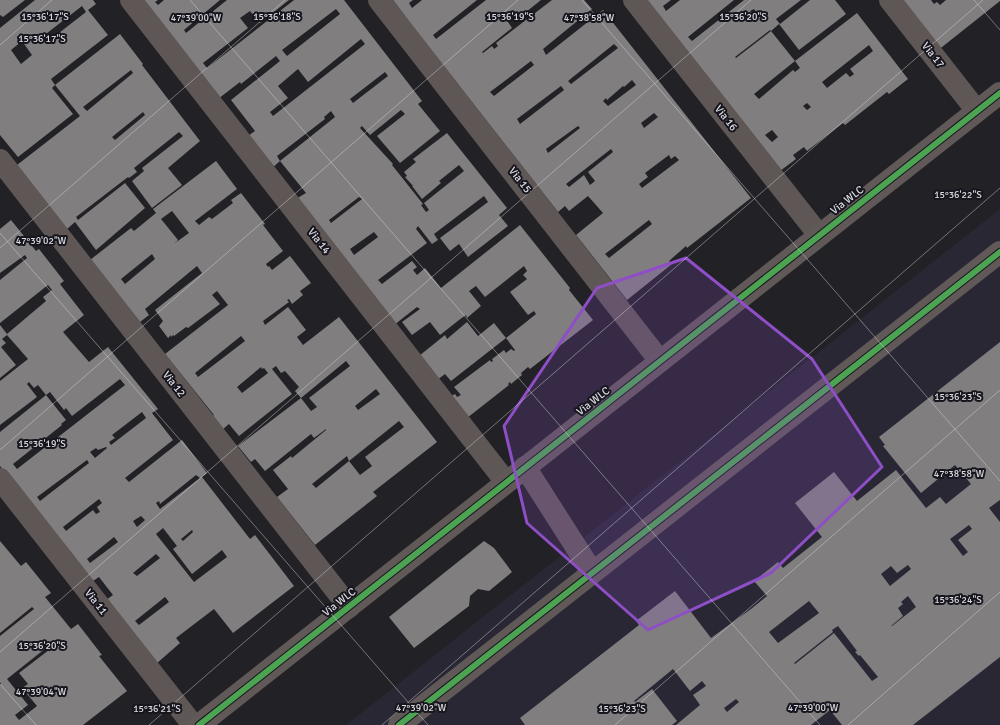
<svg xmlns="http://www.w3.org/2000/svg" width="1000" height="725" font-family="Signika,sans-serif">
	<rect width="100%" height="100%" fill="#212126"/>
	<path fill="#292734" d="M1000,209v516h-654z"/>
	<g fill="#807e7f" fill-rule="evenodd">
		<path d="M0,0h25l-22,17 -3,-2z"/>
		<path d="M35,0h58l3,4 -8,6 20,25 -57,44 4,6 -3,3 21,26 -55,43 -18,-22v-107zM82,6l4,6 -40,31 -4,-6zM22,41l10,14 -11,9 -10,-14z"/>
		<path d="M140,0h18l-3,2 3,3 6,-5h56l-36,30 2,3 41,-33h62l-29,23 -10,-12 -10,7 8,10 -45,35 4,5 87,-68h50l78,101 -4,3 22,27 -40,32 -23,-27 28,-22 -4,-4 -31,25 -8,-9 -2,2 33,36 -1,1 31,39 -2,1 5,7 3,-2 -5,-7 40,-32 -5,-6 -20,16 2,2 -19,16 -10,-13h1l-8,-9 2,-1 -3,-4 12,-10 -3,-3 34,-26 60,75 -8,7 9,11 -40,31 -9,-13 -9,7 -10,-13 48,-36 -4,-6 -50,38 4,6 -6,4 -14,-18 -2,3 11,14 -49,37 4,4 30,-23 5,6 -4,3 4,5 8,-7 16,20 79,-63 50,63 -1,2 24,30 -63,49 -2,-2 -7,6 1,2 -11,9 -1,-2 -2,2 1,1 -42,33 -17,-21 5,-3 2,3 4,-2 -7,-8 36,-27 1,2 2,-1 -1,-2 12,-9 2,3 5,-4 3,2 1,-1 -9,-12 30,-24 -2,-3 -6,4 -18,-23 17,-13 -4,-4 4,-4 -3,-5 -39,31 -9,-11 -7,5 12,15 -14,12 -1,-3 -7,5 -19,15 -10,-13 -18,13 -10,-13 18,-13 -3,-2 -23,18 -98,-126 10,-6 -26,-32 -8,7 -27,-30 10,-7 -24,-31 49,-39 -4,-5 -35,28 -1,-2 -22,17zM336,9l4,5 -53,42 -5,-6zM361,39l4,5 -92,72 -3,-4 18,-14 -10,-12 20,-17 10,13zM385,72l3,4 -35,27 -3,-4zM331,111l4,6 -55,44 -3,-5 48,-37 -1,-2zM359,197l3,2 -31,24 -2,-3zM374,232l4,5 -24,18 -4,-6z"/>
		<path d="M393,0h20l-4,3 3,5 10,-8h55l-44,35 3,4 50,-39h55l-20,16 -4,-5 -10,8 2,2 -1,1 4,6 -30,24 1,1 9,-7 2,3 4,-3 -2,-3 56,-43h32l8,9 -49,40 3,6 57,-45 148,188 -64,50 -1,-2 -17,15 3,3 -45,36 -51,-65 27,-22 -15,-17 -19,15 -4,-5 -7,6 -144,-184 -10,-11 1,-1zM614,44l4,4 -47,36 -3,-3zM531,61l3,4 -40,31 -4,-4zM632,80l4,5 -28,21 -5,-5 3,-3 1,2 16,-14 1,1zM561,86l3,4 -44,34 -3,-5zM654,113l4,4 -14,11 -3,-5zM578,126l2,2 -32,25 -2,-4zM611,149l2,3 -25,20 7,9 -5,4 -6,-10 -15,12 -3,-3zM669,155l2,4 4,-3 4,4 -37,28 -3,-4 9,-7 -3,-4zM649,220l3,4 -43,34 -4,-4z"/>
		<path d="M641,0h30l-8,6 3,5 14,-11h54l-46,37 4,4 52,-41h57l-25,19 4,5 30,-24h25l11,14 -47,36 -20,-26 -8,7 24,30 62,-48 51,66 -19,15 -2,-2 -42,33 -2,-2 -36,28 -3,-4 -11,8 3,4 -16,12zM754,9l4,5 -4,3 -4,-6zM770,30l1,1 -35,27 -1,-1zM869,45l4,6 -23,18 4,5 -4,3 -4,-4 -19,15 -5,-6zM795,61l5,7 -5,4 -2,-2 -34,29 -5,-5zM807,103l4,4 -4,3 -4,-4zM772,130l6,7 -6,5 -7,-7z"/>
		<path d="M898,0h33l3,4 3,-2 3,3 6,-5h54v1l-63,50z"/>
		<path d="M120,34l23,30 -1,1 58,76 -32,27 14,17 -30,23 -20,-27 12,-10 -2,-3 41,-32 -4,-4 -45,36 3,4 -8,6 -1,-1 -52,40 2,3 47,-37 20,25 -49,42 -21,-28 -8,7 -50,-64 63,-49 -25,-31zM131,70l2,3 -46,38 -4,-4zM143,112l2,3 -30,25 -3,-3z"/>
		<path d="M216,161l21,28 -42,32 4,4 10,-8 3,2 21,-16 -2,-3 10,-7 24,31 -2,1 20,26 -17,13 2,3 1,-1 3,4 18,-14 21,27 -11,8 3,4 -11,9 -3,-5 -2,1 2,2 -26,19 2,4 23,-18 18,23 -9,7 6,8 36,-28 98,125 -64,50 4,4 -62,49 -38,-48 11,-8 -15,-19 18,-14 1,2 34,-28v-1l-12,9 -3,-4 -46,37 -10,-12 -4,3 -13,-16 63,-48 10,13 6,-4 -8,-9 41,-32 -4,-5 -45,37 -6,-7 4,-4 -14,-16 -4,2 -5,-7 -4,3 20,25 -53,42 -10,-12 -7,6 -10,-13 2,-2 -49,-61 63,-49 -11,-14 -5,4 8,9 -32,24 -2,-1 -12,9 -1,-1 -2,2v-2l-3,3 -9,-12 4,-5 -8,-11 47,-37 -5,-7 -52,43 4,6 -9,7 -50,-62 41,-32 3,3 22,-18 -3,-4zM172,211l17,22 -14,10 3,-3 -17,-21zM152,254l3,5 -30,25 -4,-5zM241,336l4,5 -47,36 -3,-4zM261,367l1,2 2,-1 4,5 -26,20 -5,-6zM376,389l4,5 -22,16 -3,-4zM399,421l5,6 -39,30 7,9 -12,9 -11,-14 -33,27 -4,-4 35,-28 2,5z"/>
		<path d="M11,220l25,31 3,-2 25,32 -4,3 24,31 -21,17 26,30 19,-15 50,62 -6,4 21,27 -48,38 4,4 53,-42 25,33 -5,4 48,62 5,-4 39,51 -61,47 -19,-24 -38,29 4,5 -24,21 -50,-64 7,-5 -14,-18 -6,4 -93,-115v-34l46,-37 20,25 -5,4 1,1 -49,39 4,5 108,-84 -5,-6 -48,37 -6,-8 -2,2 -14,-18 -4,3 -8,-10 -4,3 -5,-6 -2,2 10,13 -37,28v-44l28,-22 -21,-24 -5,4 4,4 -5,4 15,18 -16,13v-53l7,9 39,-33 -3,-4 9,-7 -4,-5 -48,38v-43l27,-22 -2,-3 -25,18v-44zM142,412l4,6 -35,27 -2,-3 6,-4 -3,-3zM106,447l1,1 -12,10 -5,-6 6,-4 2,2zM87,460l2,3 -49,38 -3,-4zM196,475l4,3 -40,31 -4,-6 3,-2 1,3zM99,499l3,4 -5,4 3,5 -4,2 -3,-4 -27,21 -3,-4zM141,516l4,4 -8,7 -4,-6zM163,528l14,18 -4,3 19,25 30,-24 5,7 -33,25 -38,-48zM192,530l1,2 -10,9 -2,-2zM114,537l4,5 -28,21 -3,-4zM156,554l4,4 -23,18 -4,-3zM165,597l4,5 -30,23 -4,-4z"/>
		<path d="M467,322l11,14 16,-13 12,15 -55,43 -6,-7 -8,6 -18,-24 26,-21 2,4z"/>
		<path d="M1000,342v158l-11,8 11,14v135l-87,68h-71l-12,-15 -19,15h-135l24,-20 -7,-10 13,-9 -4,-5 -12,10 -17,-22 -39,32 1,1 17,-13 25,32 -5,4h-147l-5,-7 119,-93 -3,-4 39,-30 36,47 40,-29 16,-13 -13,-15 24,-19 5,6 39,-31 -27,-34 39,-31 23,29 39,-31 30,38 14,-11 6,7 25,-20 -16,-19 -34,28 -38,-47 2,-1 -6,-8zM969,525l3,4 -14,11 10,12 -5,4 -13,-17zM908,565l3,4 -21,17 -9,-12 10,-8 6,7zM908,596l8,11 -24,19h-1l12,-10 -5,-8 5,-4 -2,-2zM809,601l10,12 -41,30 -9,-11zM838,626l19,25 -2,1 4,4 1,-1 18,22 -6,4 -38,-48 -39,31 -1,-1 39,-31 -1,-2zM736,699l3,3 -12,10 -3,-4z"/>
		<path d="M0,541l21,25 5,-4 25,31 -6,4 26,32 7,-5 24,31 -3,1 28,35 -44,34h-83v-40l1,-1 -1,-2v-46l34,-27 -2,-2 -32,26zM56,640l2,3 -39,30 9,11 -6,4 15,18 -18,14 -4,-5 13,-10 -21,-26z"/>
		<path d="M484,541l10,7 18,24 -23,19 -11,-2 -8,7 -1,10 -55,42 -25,-31z"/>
	</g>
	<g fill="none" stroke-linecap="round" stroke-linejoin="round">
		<g stroke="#5e5755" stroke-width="22">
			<path d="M131,0l375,482"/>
			<path d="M379,0l281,361"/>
			<path d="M634,0l185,235"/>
			<path d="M890,0l87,111"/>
			<path d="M0,160l349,447"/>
			<path d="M0,479l193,246"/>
		</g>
		<g stroke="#615858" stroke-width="22">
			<path d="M525,467l67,105"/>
			<path d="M199,725l801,-632"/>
			<path d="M399,725l601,-473"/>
		</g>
		<g stroke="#17161e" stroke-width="8">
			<g id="cycleway">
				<path d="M199,725l801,-632"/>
				<path d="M399,725l601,-473"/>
			</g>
		</g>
		<use href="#cycleway" stroke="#4ca352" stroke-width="6"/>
	</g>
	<path fill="#8e4fc6" fill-opacity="0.2" stroke="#8e4fc6" stroke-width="3" stroke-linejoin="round" d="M686,258l126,101 70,108 -111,106 -123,57 -121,-107 -23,-97 93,-138z"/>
	<path fill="none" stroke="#dbdbe0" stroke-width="1" stroke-opacity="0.45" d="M190,0l630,725M582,0l418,481M974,0l26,30M0,45l52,-45M0,233l428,492M0,248l285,-248M0,450l518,-450M0,652l751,-652M0,684l36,41M149,725l834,-725M382,725l618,-537M615,725l385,-335M848,725l152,-133"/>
	<g text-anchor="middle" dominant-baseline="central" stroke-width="4" stroke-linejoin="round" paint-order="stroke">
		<g font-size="11" fill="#dbdbe0" stroke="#17161e">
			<text transform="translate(933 55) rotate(52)">Via 17</text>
			<text transform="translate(726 118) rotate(52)">Via 16</text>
			<text transform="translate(520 180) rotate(52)">Via 15</text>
			<text transform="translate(847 200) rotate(-38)">Via WLC</text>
			<text transform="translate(319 241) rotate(52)">Via 14</text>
			<text transform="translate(174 384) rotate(52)">Via 12</text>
			<text transform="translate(593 401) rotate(-38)">Via WLC</text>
			<text transform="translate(96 602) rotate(52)">Via 11</text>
			<text transform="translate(339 602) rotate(-38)">Via WLC</text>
		</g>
	</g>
	<g font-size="10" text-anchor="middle" fill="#dbdbe0" stroke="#17161e" stroke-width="4" stroke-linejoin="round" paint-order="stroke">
		<text x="277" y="20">15°36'18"S</text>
		<text x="510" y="20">15°36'19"S</text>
		<text x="743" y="20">15°36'20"S</text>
		<text x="45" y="20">15°36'17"S</text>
		<text x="196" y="21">47°39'00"W</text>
		<text x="589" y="21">47°38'58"W</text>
		<text x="42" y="42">15°36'17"S</text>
		<text x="958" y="198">15°36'22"S</text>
		<text x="41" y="244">47°39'02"W</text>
		<text x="958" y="400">15°36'23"S</text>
		<text x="42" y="447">15°36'19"S</text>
		<text x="959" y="477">47°38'58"W</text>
		<text x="958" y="603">15°36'24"S</text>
		<text x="42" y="649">15°36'20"S</text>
		<text x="41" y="695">47°39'04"W</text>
		<text x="421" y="711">47°39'02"W</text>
		<text x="813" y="711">47°39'00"W</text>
		<text x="157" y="712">15°36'21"S</text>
		<text x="622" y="712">15°36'23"S</text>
	</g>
</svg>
